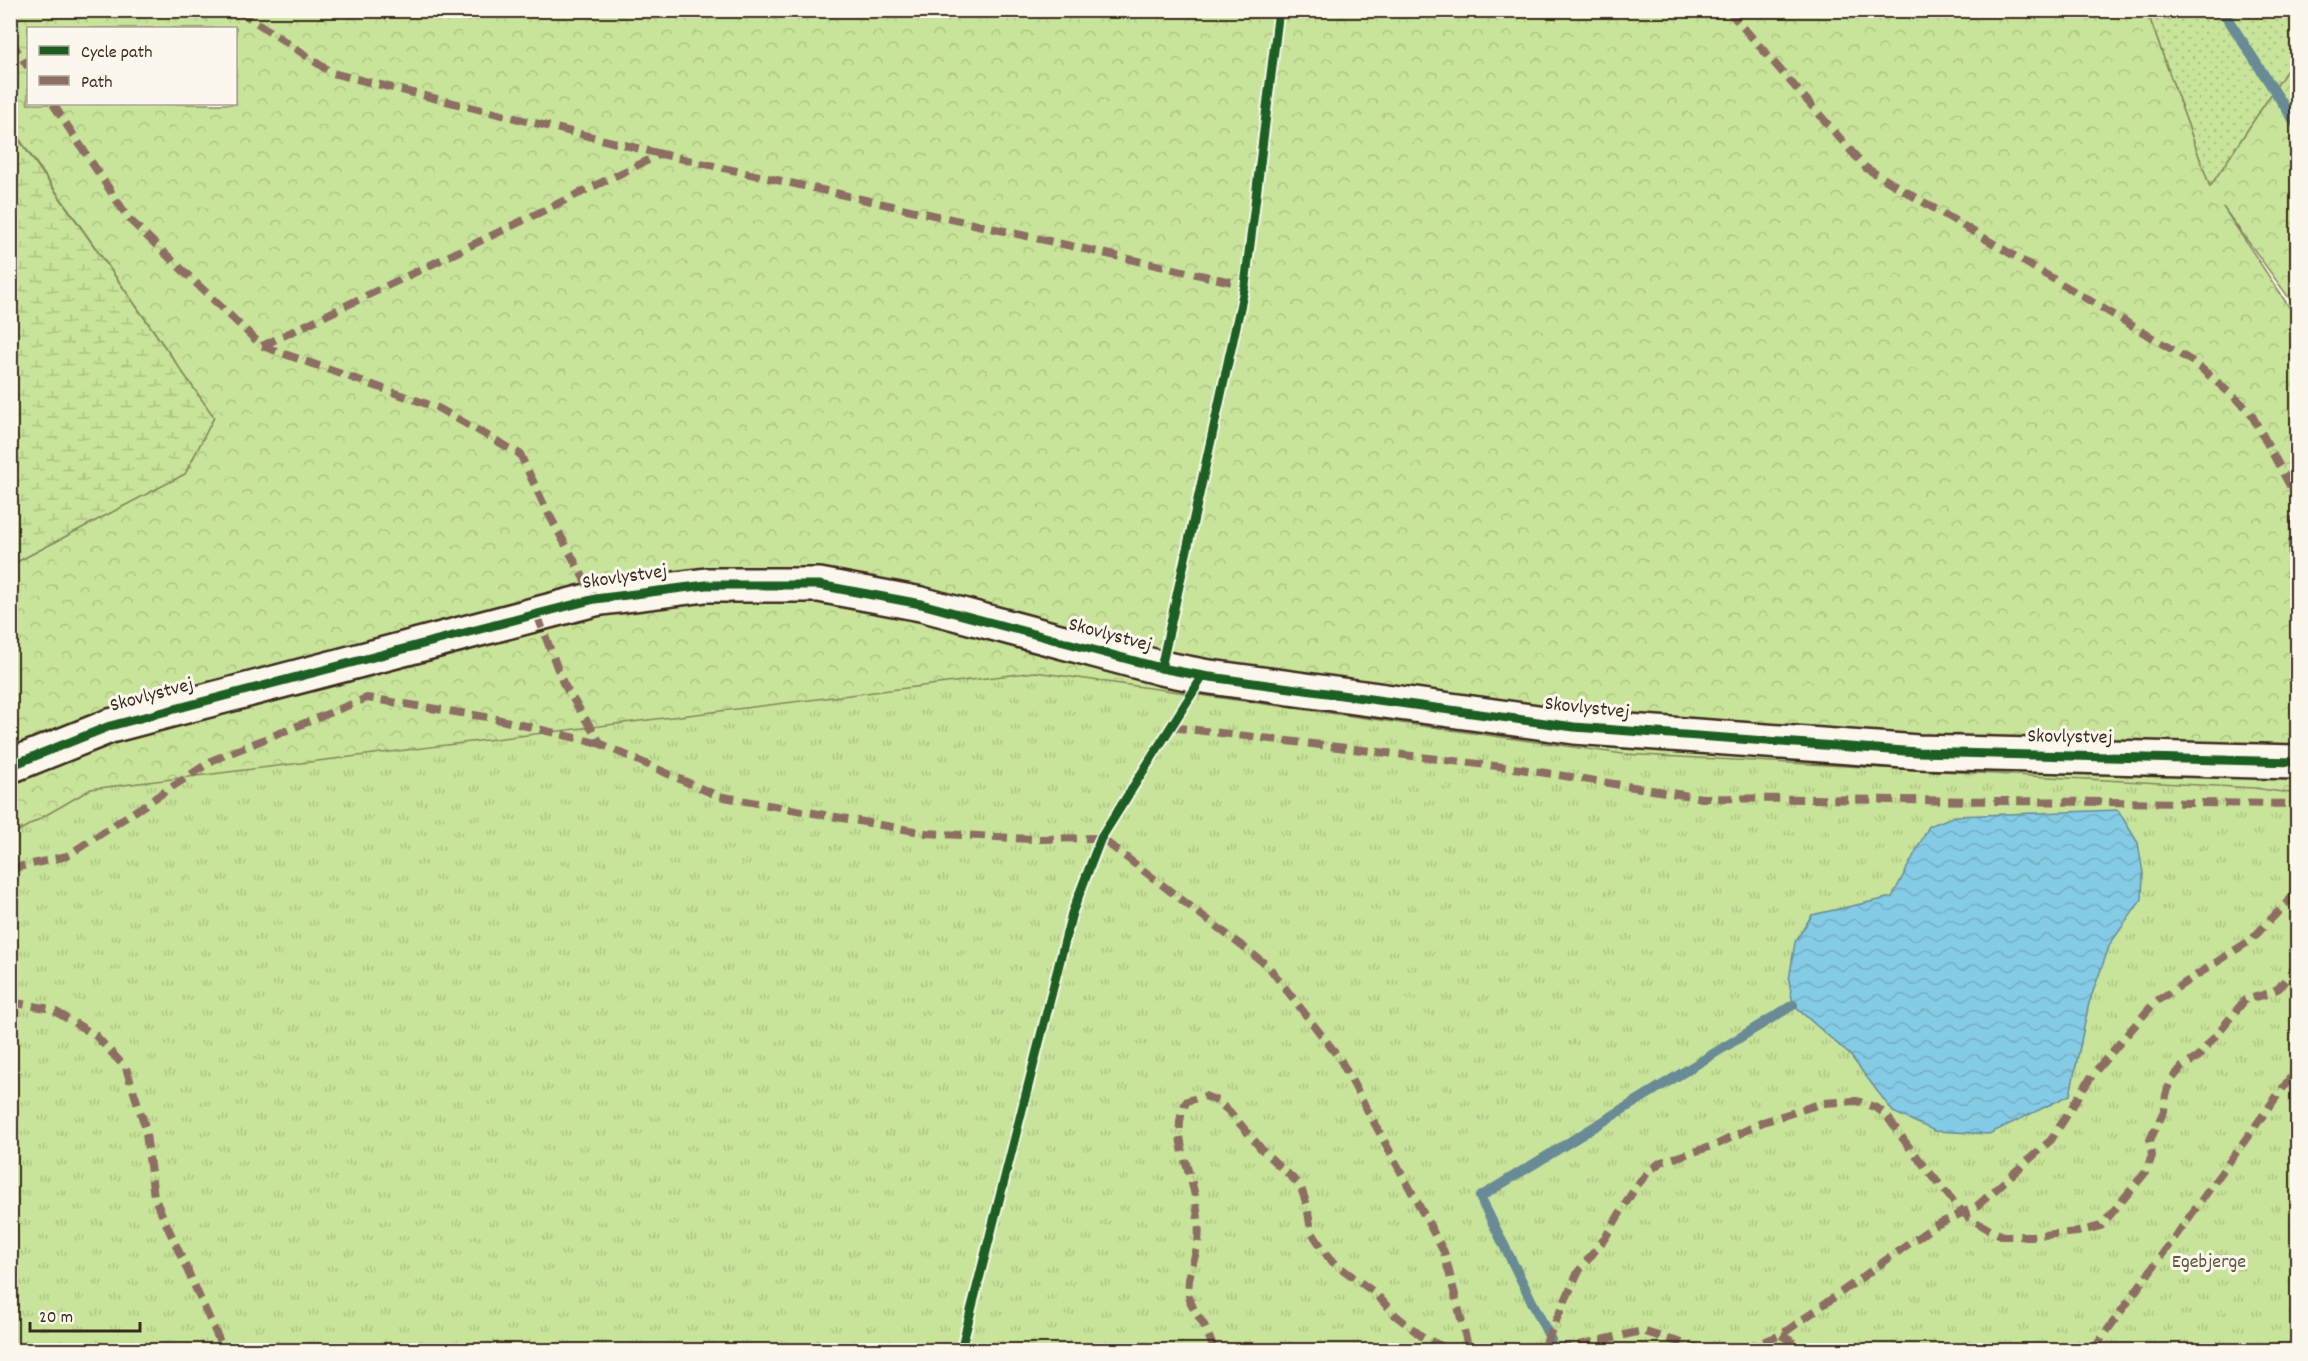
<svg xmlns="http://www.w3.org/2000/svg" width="2308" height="1361" font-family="Dekko,sans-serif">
	<defs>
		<pattern id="grass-dots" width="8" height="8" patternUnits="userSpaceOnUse" patternTransform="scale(1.5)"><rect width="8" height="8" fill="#c8e39a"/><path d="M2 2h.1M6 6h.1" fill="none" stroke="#adc384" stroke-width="1.8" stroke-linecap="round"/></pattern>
		<pattern id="forest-crowns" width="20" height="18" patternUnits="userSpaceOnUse" patternTransform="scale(1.5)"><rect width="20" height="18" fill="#c8e39a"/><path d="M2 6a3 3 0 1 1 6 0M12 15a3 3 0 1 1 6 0" fill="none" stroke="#adc384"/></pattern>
		<pattern id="wetland-marsh" width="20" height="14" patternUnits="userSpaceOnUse" patternTransform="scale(1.5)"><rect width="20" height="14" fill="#c8e39a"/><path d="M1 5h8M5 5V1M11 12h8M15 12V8" fill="none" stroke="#adc384"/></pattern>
		<pattern id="park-tufts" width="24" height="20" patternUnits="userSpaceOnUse" patternTransform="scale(1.5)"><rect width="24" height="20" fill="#c8e39a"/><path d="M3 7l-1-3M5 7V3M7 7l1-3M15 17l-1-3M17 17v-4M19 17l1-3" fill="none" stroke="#adc384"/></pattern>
		<pattern id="water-waves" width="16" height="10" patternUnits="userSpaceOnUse" patternTransform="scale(1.5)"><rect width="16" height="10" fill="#84cbe5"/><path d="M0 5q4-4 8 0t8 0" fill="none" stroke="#73aec4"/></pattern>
	</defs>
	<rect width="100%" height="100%" fill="#fbf7ec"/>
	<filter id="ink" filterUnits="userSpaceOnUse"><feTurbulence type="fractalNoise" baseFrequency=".0167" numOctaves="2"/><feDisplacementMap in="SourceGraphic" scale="12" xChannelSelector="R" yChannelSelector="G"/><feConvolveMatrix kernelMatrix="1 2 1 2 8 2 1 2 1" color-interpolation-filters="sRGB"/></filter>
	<g filter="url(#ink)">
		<path fill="url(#grass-dots)" stroke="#82865c" stroke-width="1.5" d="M2147,11h150v44l-87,132z"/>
		<path fill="url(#forest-crowns)" stroke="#82865c" stroke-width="1.5" fill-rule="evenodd" d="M10,11h2137l63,176 87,-132v254l-74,-102 74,112v1031h-2286v-785l174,-91 29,-57 -203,-290zM28,28h208v76h-208z"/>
		<path fill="url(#wetland-marsh)" stroke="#82865c" stroke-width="1.5" d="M10,127l204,290 -29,57 -174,91z"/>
		<path fill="url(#park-tufts)" stroke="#82865c" stroke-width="1.5" d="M1035,672l588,82 631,34 43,6v556h-2286l-1,-514 81,-47z"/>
		<path fill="url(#water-waves)" stroke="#678b95" stroke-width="1.5" d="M2118,810l20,33 5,30 -1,26 -32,45 -21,59 -19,92 -81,39 -54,-3 -42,-19 -43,-57 -57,-50 -4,-25 6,-38 17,-27 80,-18 37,-71 26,-10z"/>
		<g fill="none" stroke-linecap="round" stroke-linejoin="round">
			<g stroke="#678b95" stroke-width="10">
				<path d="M2222,10l76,117"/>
				<path d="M1551,1340l-71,-143 313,-192"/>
			</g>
			<g stroke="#3b2a1e" stroke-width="38">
				<path id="secondary" d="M10,766l100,-40 427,-112 58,-15 111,-14h113l102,19 240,64 42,8 371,51 344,25 380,10"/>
			</g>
			<use href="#secondary" stroke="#fbf7ec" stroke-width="33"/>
			<g stroke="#8d6e63" stroke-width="8" stroke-dasharray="15 8" stroke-linecap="butt">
				<path d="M238,10l94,63 329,81"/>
				<path d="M1728,10l138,158 329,195 54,47 46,85 -5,86 8,32"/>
				<path d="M10,40l18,27"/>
				<path d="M53,104l76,115 133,127 176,62 82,46 25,53 50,92"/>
				<path d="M262,346l399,-192 584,131"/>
				<path d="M537,614l26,69 38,61 117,52 208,37 105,6 70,-1 167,128 72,93 104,193 25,98"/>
				<path d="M1171,727l350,42 181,29 596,6"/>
				<path d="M10,869l57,-13 146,-96 154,-62 126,20 108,26"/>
				<path d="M10,1002l41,7 44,26 31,33 19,58 9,71 67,147 1,6"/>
				<path d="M1781,1335l25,15"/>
				<path d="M1214,1350c-3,-8 -6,-17 -10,-25 -6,-10 -13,-17 -15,-29 -3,-19 6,-35 9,-54 2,-14 -1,-32 -3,-46 -6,-30 -26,-66 -8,-95l18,-5 12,5 13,11 34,40 36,33 7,20 4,26 19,29 45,33 20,22 29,23 26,12"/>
				<path d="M1524,1350l17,-3 5,-4 32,-71 27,-34 30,-50 14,-17 12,-9 55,-17 47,-23 60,-19 34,-2 20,7 9,7 23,32 49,60 11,11 21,12 13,6h29l46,-4 23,-6 44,-53 7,-17 -2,-16 14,-29 2,-16 5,-15 11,-13 16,-10 47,-57 25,-7 9,-5 19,-25"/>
				<path d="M1556,1350l86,-19 63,19"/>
				<path d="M1742,1350l39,-15 153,-109 43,-20 74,-66 42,-66 62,-72 96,-62 47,-49"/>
				<path d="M2093,1350l205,-283"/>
			</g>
			<g stroke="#fbf7ec" stroke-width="13">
				<g id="cycleway">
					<path d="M1161,668l84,-383 34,-275"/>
					<path d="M10,766l100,-40 427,-112 58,-15 111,-14h113l102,19 240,64 42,8 371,51 344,25 380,10"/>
					<path d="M961,1350l111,-437 29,-75 102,-162"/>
				</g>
			</g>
			<use href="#cycleway" stroke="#1b5e20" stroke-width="9"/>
		</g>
	</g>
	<g text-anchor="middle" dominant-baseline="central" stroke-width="6" stroke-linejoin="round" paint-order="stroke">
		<g font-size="20" fill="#3b2a1e" stroke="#fbf7ec">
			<text transform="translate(625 578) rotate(-8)">Skovlystvej</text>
			<text transform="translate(1110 636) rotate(15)">Skovlystvej</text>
			<text transform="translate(152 696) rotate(-15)">Skovlystvej</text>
			<text transform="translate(1587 709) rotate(6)">Skovlystvej</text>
			<text transform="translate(2070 738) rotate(1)">Skovlystvej</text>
		</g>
		<g font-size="20" fill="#5e583d" stroke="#fbf7ec">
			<text x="2209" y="1263">Egebjerge</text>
		</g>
	</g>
	<rect width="2308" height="1361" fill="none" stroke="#fbf7ec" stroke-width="36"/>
	<rect x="18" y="18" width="2272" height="1325" fill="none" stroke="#3b2a1e" stroke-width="2" filter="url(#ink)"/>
	<rect x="27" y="27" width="210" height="78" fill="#fbf7ec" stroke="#aea59a" stroke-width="1.5"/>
	<rect x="39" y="46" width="30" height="9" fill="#1b5e20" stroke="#aea59a" stroke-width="1.5"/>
	<text x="81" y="57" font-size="18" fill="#3b2a1e">Cycle path</text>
	<rect x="39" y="76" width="30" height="9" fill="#8d6e63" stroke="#aea59a" stroke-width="1.5"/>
	<text x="81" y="87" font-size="18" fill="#3b2a1e">Path</text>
	<path d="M30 1322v9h110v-9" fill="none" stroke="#3b2a1e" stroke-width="3"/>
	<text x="39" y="1322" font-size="18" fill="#3b2a1e" stroke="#fbf7ec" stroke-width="4.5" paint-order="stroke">20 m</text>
</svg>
